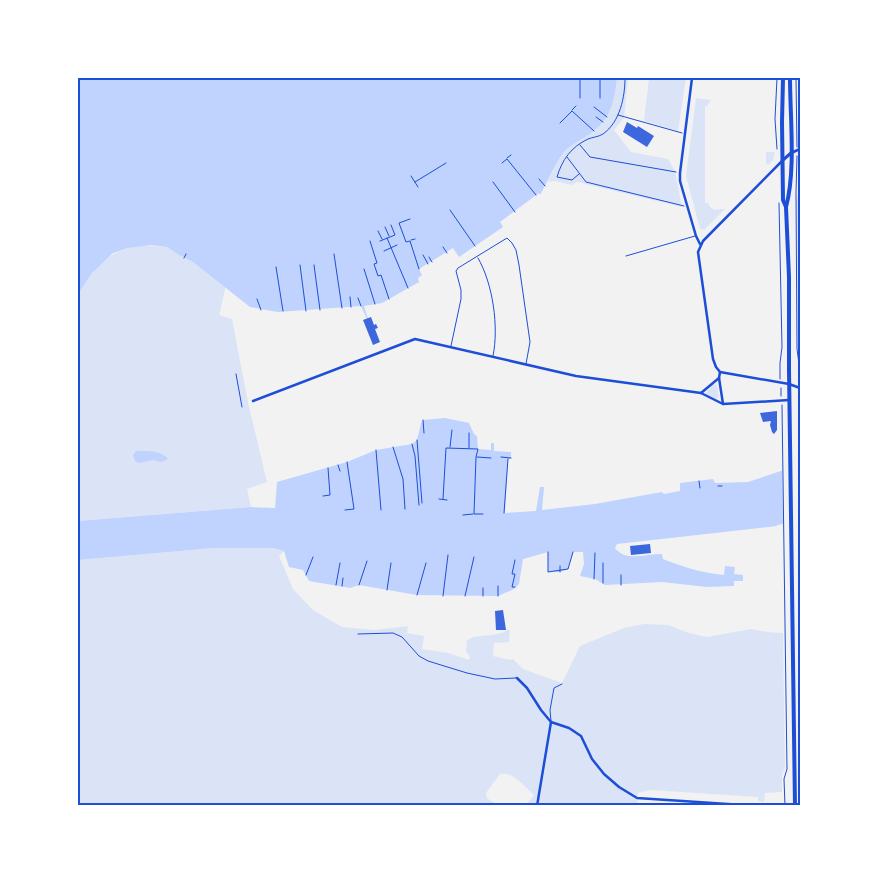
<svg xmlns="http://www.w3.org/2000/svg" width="878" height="883" font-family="Poppins,sans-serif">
	<rect width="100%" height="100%" fill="#f2f2f2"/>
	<g fill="#dbe4f7">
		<path d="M617,78h11l-4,40 -10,12 17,22 37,7 7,12 7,36 -105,-25 -5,3 -18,-4 -6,1c5,-11 10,-25 19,-33 9,-8 20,-12 29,-20 16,-13 19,-32 21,-51z"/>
		<path d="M649,78h37l-8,53 -34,-10z"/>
		<path d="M696,98l15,2 -4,6h-2v97h3c3,9 10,6 17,6l-21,21 -4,-1 -14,-53z"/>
		<path d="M766,152h9l-2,8 -5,5 -2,-2z"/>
		<path d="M800,182v177l-2,-10 -2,-148z"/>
		<path d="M142,245l25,2 12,8 14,7 33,24 -7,29 13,4 16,83 19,80 -20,7 4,18 -173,14v-227c20,-30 27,-42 64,-49z"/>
		<path d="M714,384l3,1 2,13 -3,1 -10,-5 1,-3z"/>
		<path d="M214,548h59l11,3 -5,5 14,33 20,21 29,17 33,3 33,-4 -1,7 17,3 -2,13 26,4 21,7 1,-4 -4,-4 1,-12c13,-8 30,-1 41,-11l2,2 -1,11 -15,1 -1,13 17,4 3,-1 10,10 39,14 18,-37 44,-18 20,-4 24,1 21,8 18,4 44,-8 16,3 16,1 2,134 -3,7v18l-17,1 -1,9 -6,-1v-4l-108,-7 -12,3 -1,11 14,1h-125l8,-10c-10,-8 -19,-23 -34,-21l-14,19 1,5 10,7h-419v-245z"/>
	</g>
	<g fill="#bfd3fe">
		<path d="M78,78h539c-2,19 -5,38 -21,51 -8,8 -20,12 -29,20 -9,7 -20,35 -27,46l-1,-2 -39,29 3,5 -44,30 -6,-9 -34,21 3,6 -4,3 1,4 -37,21 -18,3 4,13h-1l-6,-13 -83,6 -28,-5 -57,-45 -14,-7 -12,-8 -16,-2 -23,3 -15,5 -21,20 -14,21z"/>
		<path d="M445,418l24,5 5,11 3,2 1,13 13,1v-7h3v8l17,1v7h-3l-3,54 31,-2 4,-24h4l-2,23 53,-6 67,-12 2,2 16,-3v-8l33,-4 2,4 33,-1 33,-11 19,4v46l-23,4v1l-160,18 -2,4c12,15 31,5 47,6l1,5c20,8 39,14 61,16l1,-9 10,1 -1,7 9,1v6h-9v5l-27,1 -45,-5 -57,3 -10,-6 -15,-3 4,-12 -1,-12h-10l-5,17 -8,3h-12v-20l-25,7 -4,25 -5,5 -16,7 -81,-1 -58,-10 -9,3 -41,-7 -6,-11 -14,-3 -5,-16 -11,-3h-59l-136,12v-39l173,-14 24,1 2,-26 70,-20 29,-12 36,-6 5,-4 4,-17 2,-3z"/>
		<path d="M136,451c10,0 26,-1 32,8l-7,3 -8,-2 -14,3 -4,-2 -2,-6z"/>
	</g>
	<path fill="#f2f2f2" d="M782,469l18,4v51l-17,2z"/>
	<g fill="#3d67dc">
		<path d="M627,122l10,6 1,-2 16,10 -7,11 -24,-15z"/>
		<path d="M371,317l3,8 2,-1 2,4 -3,1 5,13 -7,3 -10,-25z"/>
		<path d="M777,411v19l-3,4 -2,-2 -2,-7 1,-4 -8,1 -3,-9z"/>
		<path d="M650,544l1,9 -20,2 -1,-9z"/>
		<path d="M503,610l3,20h-10l-1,-19z"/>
	</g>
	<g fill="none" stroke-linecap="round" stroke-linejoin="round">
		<g stroke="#1d4ed8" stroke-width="1">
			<path d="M600,78v20"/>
			<path d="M777,78l-2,41 2,30"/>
			<path d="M796,78l1,69"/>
			<path d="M580,98v-20"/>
			<path d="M594,107l13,10"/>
			<path d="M572,110l4,-4"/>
			<path d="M618,115l64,18"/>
			<path d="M596,117l7,5"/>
			<path d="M560,123l12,-12 22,20"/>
			<path d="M580,145l10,12 86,15"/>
			<path d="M797,156l-1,37 1,156 2,15 1,20"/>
			<path d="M567,157l19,25 98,24"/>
			<path d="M507,158l4,-3"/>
			<path d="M502,163l5,-4 29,36"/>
			<path d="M579,174l-7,6 -15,-3c5,-17 14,-30 31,-38 5,-2 10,-2 15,-5 17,-12 22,-37 22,-56"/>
			<path d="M411,176l7,11"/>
			<path d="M539,179l6,7"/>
			<path d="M415,182l31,-19"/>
			<path d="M493,182l22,30"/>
			<path d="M779,203l3,144 -2,16v16"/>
			<path d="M450,210l25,36"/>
			<path d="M410,219l-11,4 7,19 4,-1 9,28"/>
			<path d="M385,227l4,9"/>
			<path d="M378,231l4,8"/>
			<path d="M387,238l21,50"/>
			<path d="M411,240l4,-1"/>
			<path d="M370,241l7,22 -3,1 4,12 3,-1 8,24"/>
			<path d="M380,241l15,-6 -4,-10"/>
			<path d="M443,247l4,6"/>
			<path d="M384,251l13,-6"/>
			<path d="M334,254l8,54"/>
			<path d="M423,255l5,9"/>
			<path d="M429,257l3,5"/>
			<path d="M184,258l2,-4"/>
			<path d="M300,265l6,46"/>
			<path d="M314,265l6,45"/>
			<path d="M276,267l7,44"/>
			<path d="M364,269l11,35"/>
			<path d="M350,297l1,10"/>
			<path d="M358,298l3,8"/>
			<path d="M257,299l4,11"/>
			<path d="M236,374l6,33"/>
			<path d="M781,388v8"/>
			<path d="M799,390l1,203"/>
			<path d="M782,405l5,364 -3,10 1,27"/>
			<path d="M423,420l1,13"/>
			<path d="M417,440l5,63"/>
			<path d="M412,444l3,12 4,49"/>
			<path d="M393,447l10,32 2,30"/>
			<path d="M450,447l2,-17"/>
			<path d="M469,448v-15"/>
			<path d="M376,450l5,60"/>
			<path d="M477,457l14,1"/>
			<path d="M501,457l10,1"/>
			<path d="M338,465l2,6"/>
			<path d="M699,481l1,7"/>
			<path d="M718,486h4"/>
			<path d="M323,496l7,-1 -2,-27"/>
			<path d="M439,499l8,1"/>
			<path d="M443,499l3,-51 32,1 -2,8 -2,57h9"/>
			<path d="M345,510l9,-1 -7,-47"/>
			<path d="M504,513l4,-54"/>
			<path d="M463,515l10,-1"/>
			<path d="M548,552v20l20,-3 5,-17"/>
			<path d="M515,560l-3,14h3l-3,13h3"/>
			<path d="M560,566v6"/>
			<path d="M306,575l7,-18"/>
			<path d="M621,575v10"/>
			<path d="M594,579l1,-26"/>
			<path d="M603,583v-20"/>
			<path d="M336,585l4,-22"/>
			<path d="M359,585l8,-24"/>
			<path d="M342,586l1,-8"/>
			<path d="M498,586v10"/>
			<path d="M483,588v8"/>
			<path d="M387,590l4,-27"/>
			<path d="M417,595l9,-32"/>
			<path d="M443,596l5,-41"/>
			<path d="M465,596l9,-39"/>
		</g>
		<g stroke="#1d4ed8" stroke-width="1">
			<path d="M626,256l69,-20"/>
			<path d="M478,258c15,26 21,69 15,98"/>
			<path d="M451,346l10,-47v-9l-5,-19 2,-3 49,-30 5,5 4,7 3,15 11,77 -4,22"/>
			<path d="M358,634l35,-1 9,4 17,19 9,5 39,12 28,6 21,-1"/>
			<path d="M551,721l-1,-11 4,-22 8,-4"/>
		</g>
		<g stroke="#1d4ed8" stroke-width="2.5">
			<path d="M692,78l-12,95v8l16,55 4,8"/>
			<path d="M782,161l-79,80 -5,11 15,107 3,8 4,5 69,12 11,4"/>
			<path d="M720,372l-1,6 4,26"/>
			<path d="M701,393l18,-15"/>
			<path d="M253,401l162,-62 161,37 125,17 22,11 66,-4"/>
			<path d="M517,678l10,10 14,22 10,12 18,6 12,8 11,23 12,15 15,13 18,11 121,8"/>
			<path d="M537,806l14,-84"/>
		</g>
		<path stroke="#1d4ed8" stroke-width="3" d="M783,160l8,-7 9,-4"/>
		<g stroke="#1d4ed8" stroke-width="4">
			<path d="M783,78l-1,44 1,78 3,7 3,70v93l6,436"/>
			<path d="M786,207c10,-36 4,-91 4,-129"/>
		</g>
	</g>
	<rect width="878" height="883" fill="none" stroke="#ffffff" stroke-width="158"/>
	<rect x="79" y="79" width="720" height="725" fill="none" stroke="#1d4ed8" stroke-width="2"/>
</svg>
